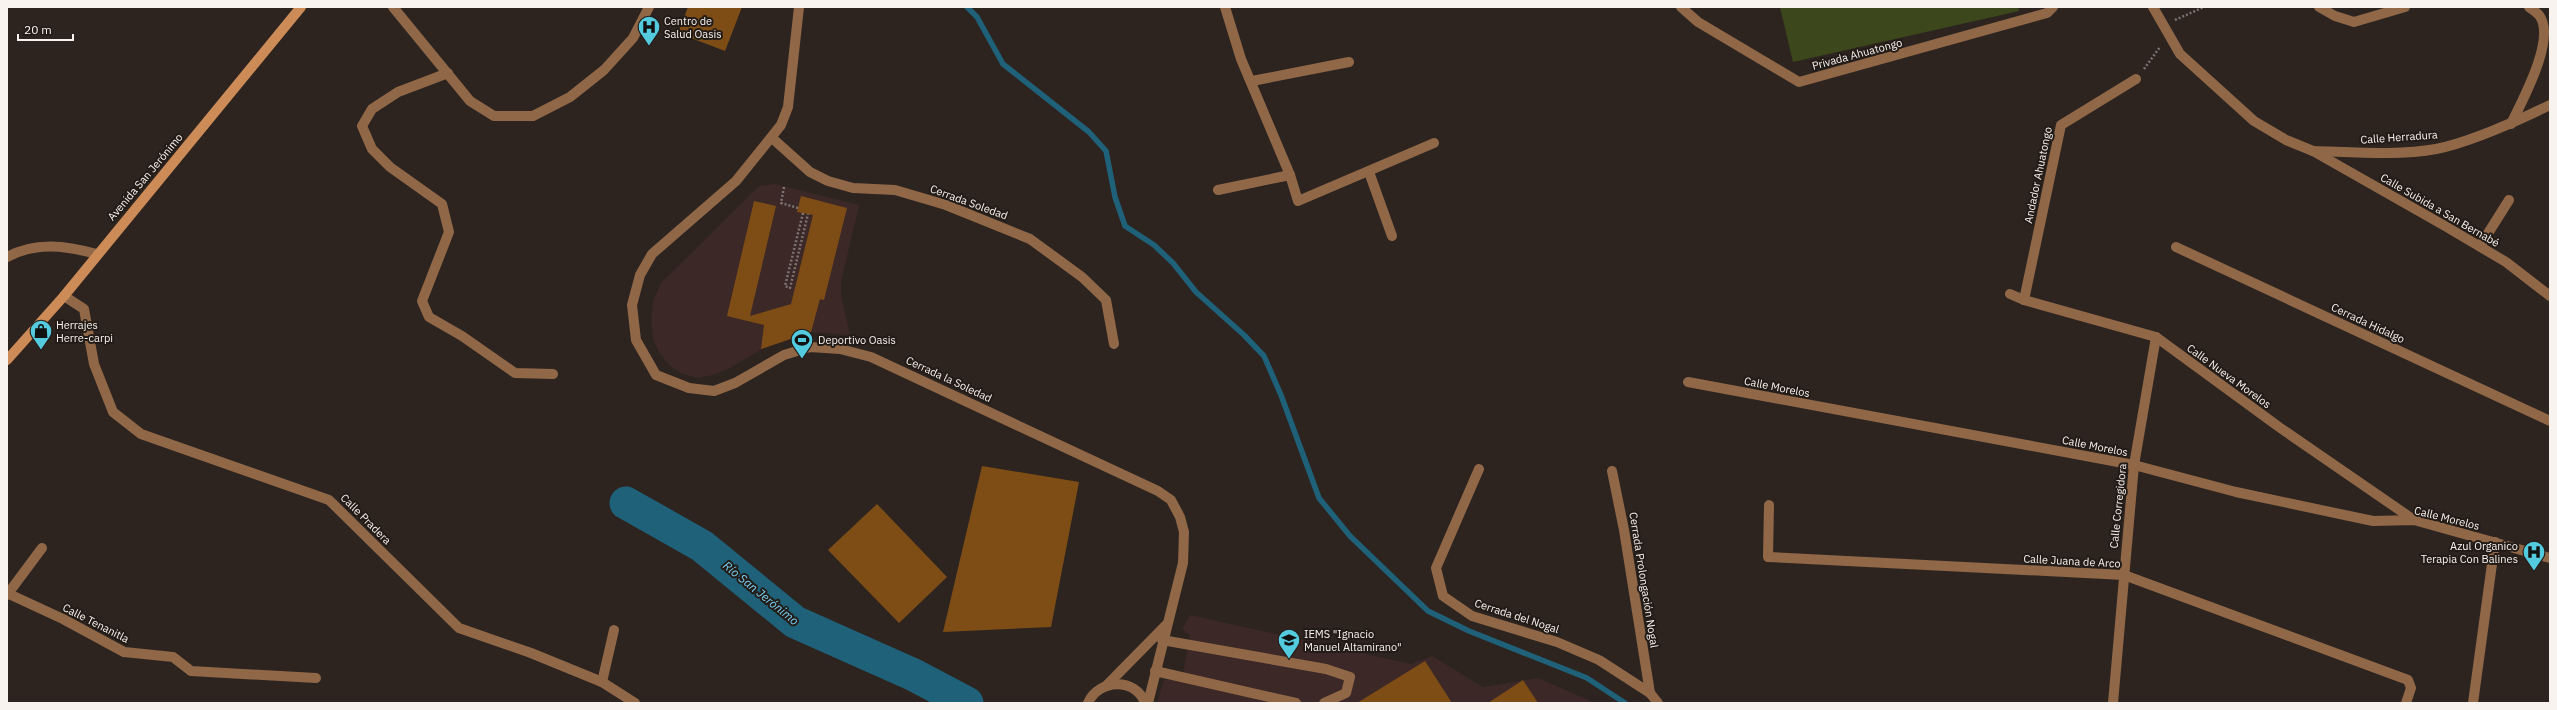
<svg xmlns="http://www.w3.org/2000/svg" width="2557" height="710" font-family="'IBM Plex Sans',sans-serif">
	<rect width="100%" height="100%" fill="#2d2420"/>
	<g fill="#3c2826">
		<path d="M775,184l84,21 -18,77v13l9,40 -38,-3 -50,17 -32,19 -17,7 -16,3 -16,-5 -12,-8 -10,-13 -6,-14 -2,-17 2,-19 8,-19 98,-97z"/>
		<path d="M1190,615l221,49 21,-8 51,31 55,-9 57,25h-438l7,-23 18,-1 8,-44 -8,-6z"/>
	</g>
	<path fill="#3c481c" d="M1780,7h238l1,4 -226,51z"/>
	<g fill="none" stroke-linecap="round" stroke-linejoin="round">
		<path stroke="#1e6179" stroke-width="5.5" d="M967,7l10,10 26,47 86,68 17,19 9,46 10,29 29,19 19,18 23,29 48,43 20,21 17,39 38,103 31,38 78,75 41,20 118,47 38,25"/>
		<path stroke="#1e6179" stroke-width="33" d="M626,503l76,43 93,76 119,53 53,28"/>
	</g>
	<g fill="#7e4d15">
		<path d="M688,7h54l-17,44 -47,-18z"/>
		<path d="M801,196l46,12 -23,92 -4,-1 -9,33 -50,17 3,-24 -37,-9 27,-115 22,5 -26,110 41,-12 22,-89 -16,-3z"/>
		<path d="M982,466l97,16 -28,145 -108,5z"/>
		<path d="M877,504l70,73 -48,46 -71,-73z"/>
		<path d="M1425,661l27,42h-95z"/>
		<path d="M1523,680l15,23h-50z"/>
	</g>
	<g fill="none" stroke-linecap="round" stroke-linejoin="round">
		<g stroke="#7c7471" stroke-width="2.5" stroke-dasharray="2 2" stroke-linecap="butt">
			<path d="M2175,20l29,-13"/>
			<path d="M2144,69l16,-22"/>
			<path d="M784,187l-3,16 17,5"/>
			<path d="M803,213l-18,73 5,2 18,-74"/>
		</g>
		<g stroke="#906848" stroke-width="10">
			<path d="M1162,640l164,29 24,8 -4,16 -22,10"/>
			<path d="M1155,671l141,32"/>
		</g>
		<g stroke="#906848" stroke-width="10">
			<path d="M393,7l77,94 24,15h39l37,-19 34,-27 29,-32 16,-31"/>
			<path d="M799,7l-11,100 -7,18 -45,56 -84,73 -12,21 -8,30 4,35 20,35 33,13 25,3 21,-8 49,-28 26,-8 30,2 31,8 287,134 13,9 9,17 4,15 -1,31 -35,140"/>
			<path d="M1225,7l16,52 49,116 8,26 136,-58"/>
			<path d="M1681,7l17,15 101,60 248,-69 6,-6"/>
			<path d="M2319,7l16,9 19,6 51,-15"/>
			<path d="M448,73l-50,19 -26,17 -10,17 10,23 18,18 52,37 7,28 -27,69 7,16 33,19 53,37 38,1"/>
			<path d="M1252,81l97,-19"/>
			<path d="M2511,124c11,-23 46,-86 28,-109 -3,-3 -7,-6 -10,-8"/>
			<path d="M772,138l38,34 18,9 25,7 42,2 51,15 84,34 52,38 24,23 8,44"/>
			<path d="M2313,151c38,1 86,5 123,-2 35,-7 81,-28 114,-44"/>
			<path d="M1369,172l23,64"/>
			<path d="M1218,190l72,-15"/>
			<path d="M2480,246l29,-46"/>
			<path d="M2176,247l374,174"/>
			<path d="M7,257c30,-16 59,-11 90,-3"/>
			<path d="M2010,294l14,6 132,37 123,90 135,93"/>
			<path d="M64,296l20,13 10,55 19,48 28,22 188,66 130,128 72,25 71,29 33,21"/>
			<path d="M2024,300l37,-175 75,-46"/>
			<path d="M1688,382l446,83 102,27 137,29 41,-1 136,38"/>
			<path d="M1479,469l-43,99 7,28 29,20 85,26 42,18 51,33 8,10"/>
			<path d="M1612,471l12,59 26,163"/>
			<path d="M1769,505l-1,52 356,18 284,105 3,8 -5,15"/>
			<path d="M9,594l54,25 61,33 49,5 18,14 125,7"/>
			<path d="M7,595l35,-47"/>
			<path d="M602,682l12,-52"/>
			<path d="M1107,685l59,-60"/>
			<path d="M1088,703c10,-24 48,-26 57,0"/>
			<path d="M2113,703l21,-238 22,-128"/>
			<path d="M2473,703l22,-161"/>
		</g>
		<path stroke="#906848" stroke-width="10" d="M2153,7l27,47 74,67 32,19 27,11 132,75 61,36 44,34"/>
		<path stroke="#cd8c57" stroke-width="10" d="M7,360l57,-64 237,-289"/>
	</g>
	<defs>
		<g id="hospital-pin" transform="scale(1.15)"><path d="M0 17L-7.5 6A9.5 9.5 0 1 1 7.5 6Z" fill="#54cade" stroke="#231b16"/><path d="M-5-5h3v3.5h4V-5h3V5h-3V1.5h-4V5h-3Z" fill="#111"/></g>
		<g id="shop-pin" transform="scale(1.15)"><path d="M0 17L-7.5 6A9.5 9.5 0 1 1 7.5 6Z" fill="#54cade" stroke="#231b16"/><path d="M-5-2.5h2.3a2.7 3.5 0 0 1 5.4 0H5L5.5 6h-11ZM-1.5-2.5h3a1.5 2.3 0 0 0-3 0Z" fill="#111"/></g>
		<g id="stadium-pin" transform="scale(1.15)"><path d="M0 17L-7.5 6A9.5 9.5 0 1 1 7.5 6Z" fill="#54cade" stroke="#231b16"/><path d="M0-5a6.5 5 0 1 0 0 10a6.5 5 0 1 0 0-10ZM-3.5-1.8h7v3.6h-7Z" fill="#111"/></g>
		<g id="school-pin" transform="scale(1.15)"><path d="M0 17L-7.5 6A9.5 9.5 0 1 1 7.5 6Z" fill="#54cade" stroke="#231b16"/><path d="M0-5L7-2L0 1L-7-2ZM-4 1L0 2.5L4 1V4Q0 6-4 4Z" fill="#111"/></g>
	</defs>
	<g fill-rule="evenodd">
		<use href="#hospital-pin" x="649" y="27"/>
		<use href="#shop-pin" x="41" y="331"/>
		<use href="#stadium-pin" x="802" y="340"/>
		<use href="#hospital-pin" x="2534" y="552"/>
		<use href="#school-pin" x="1289" y="640"/>
	</g>
	<g text-anchor="middle" dominant-baseline="central" stroke-width="4" stroke-linejoin="round" paint-order="stroke">
		<g font-size="11" fill="#f9f3f0" stroke="#231b16" text-anchor="start">
			<text x="664" y="21">Centro de<tspan x="664" dy="13">Salud Oasis</tspan></text>
			<text x="56" y="325">Herrajes<tspan x="56" dy="13">Herre-carpi</tspan></text>
			<text x="818" y="340">Deportivo Oasis</text>
			<text x="2518" y="546" text-anchor="end">Azul Organico<tspan x="2518" dy="13">Terapia Con Balines</tspan></text>
			<text x="1304" y="634">IEMS "Ignacio<tspan x="1304" dy="13">Manuel Altamirano"</tspan></text>
		</g>
		<g font-size="11" fill="#f9f3f0" stroke="#231b16">
			<text transform="translate(1857 54) rotate(-15)">Privada Ahuatongo</text>
			<text transform="translate(2399 137) rotate(-4)">Calle Herradura</text>
			<text transform="translate(2038 175) rotate(-78)">Andador Ahuatongo</text>
			<text transform="translate(145 177) rotate(-50)">Avenida San Jerónimo</text>
			<text transform="translate(969 202) rotate(20)">Cerrada Soledad</text>
			<text transform="translate(2440 210) rotate(30)">Calle Subida a San Bernabé</text>
			<text transform="translate(2368 323) rotate(25)">Cerrada Hidalgo</text>
			<text transform="translate(2229 376) rotate(36)">Calle Nueva Morelos</text>
			<text transform="translate(949 379) rotate(25)">Cerrada la Soledad</text>
			<text transform="translate(1777 387) rotate(11)">Calle Morelos</text>
			<text transform="translate(2095 446) rotate(11)">Calle Morelos</text>
			<text transform="translate(2118 506) rotate(-84)">Calle Corregidora</text>
			<text transform="translate(2447 518) rotate(14)">Calle Morelos</text>
			<text transform="translate(366 519) rotate(45)">Calle Pradera</text>
			<text transform="translate(2072 561) rotate(3)">Calle Juana de Arco</text>
			<text transform="translate(1644 580) rotate(81)">Cerrada Prolongación Nogal</text>
			<text transform="translate(1517 616) rotate(18)">Cerrada del Nogal</text>
			<text transform="translate(96 623) rotate(27)">Calle Tenanitla</text>
		</g>
		<g font-size="12" font-style="italic" fill="#77d0f4" stroke="#231b16">
			<text transform="translate(761 593) rotate(39)">Río San Jerónimo</text>
		</g>
	</g>
	<rect width="2557" height="710" fill="none" stroke="#f9f3f0" stroke-width="16"/>
	<path d="M18 34v6h55v-6" fill="none" stroke="#f9f3f0" stroke-width="2"/>
	<text x="24" y="34" font-size="12" fill="#f9f3f0" stroke="#231b16" stroke-width="3" paint-order="stroke">20 m</text>
</svg>
